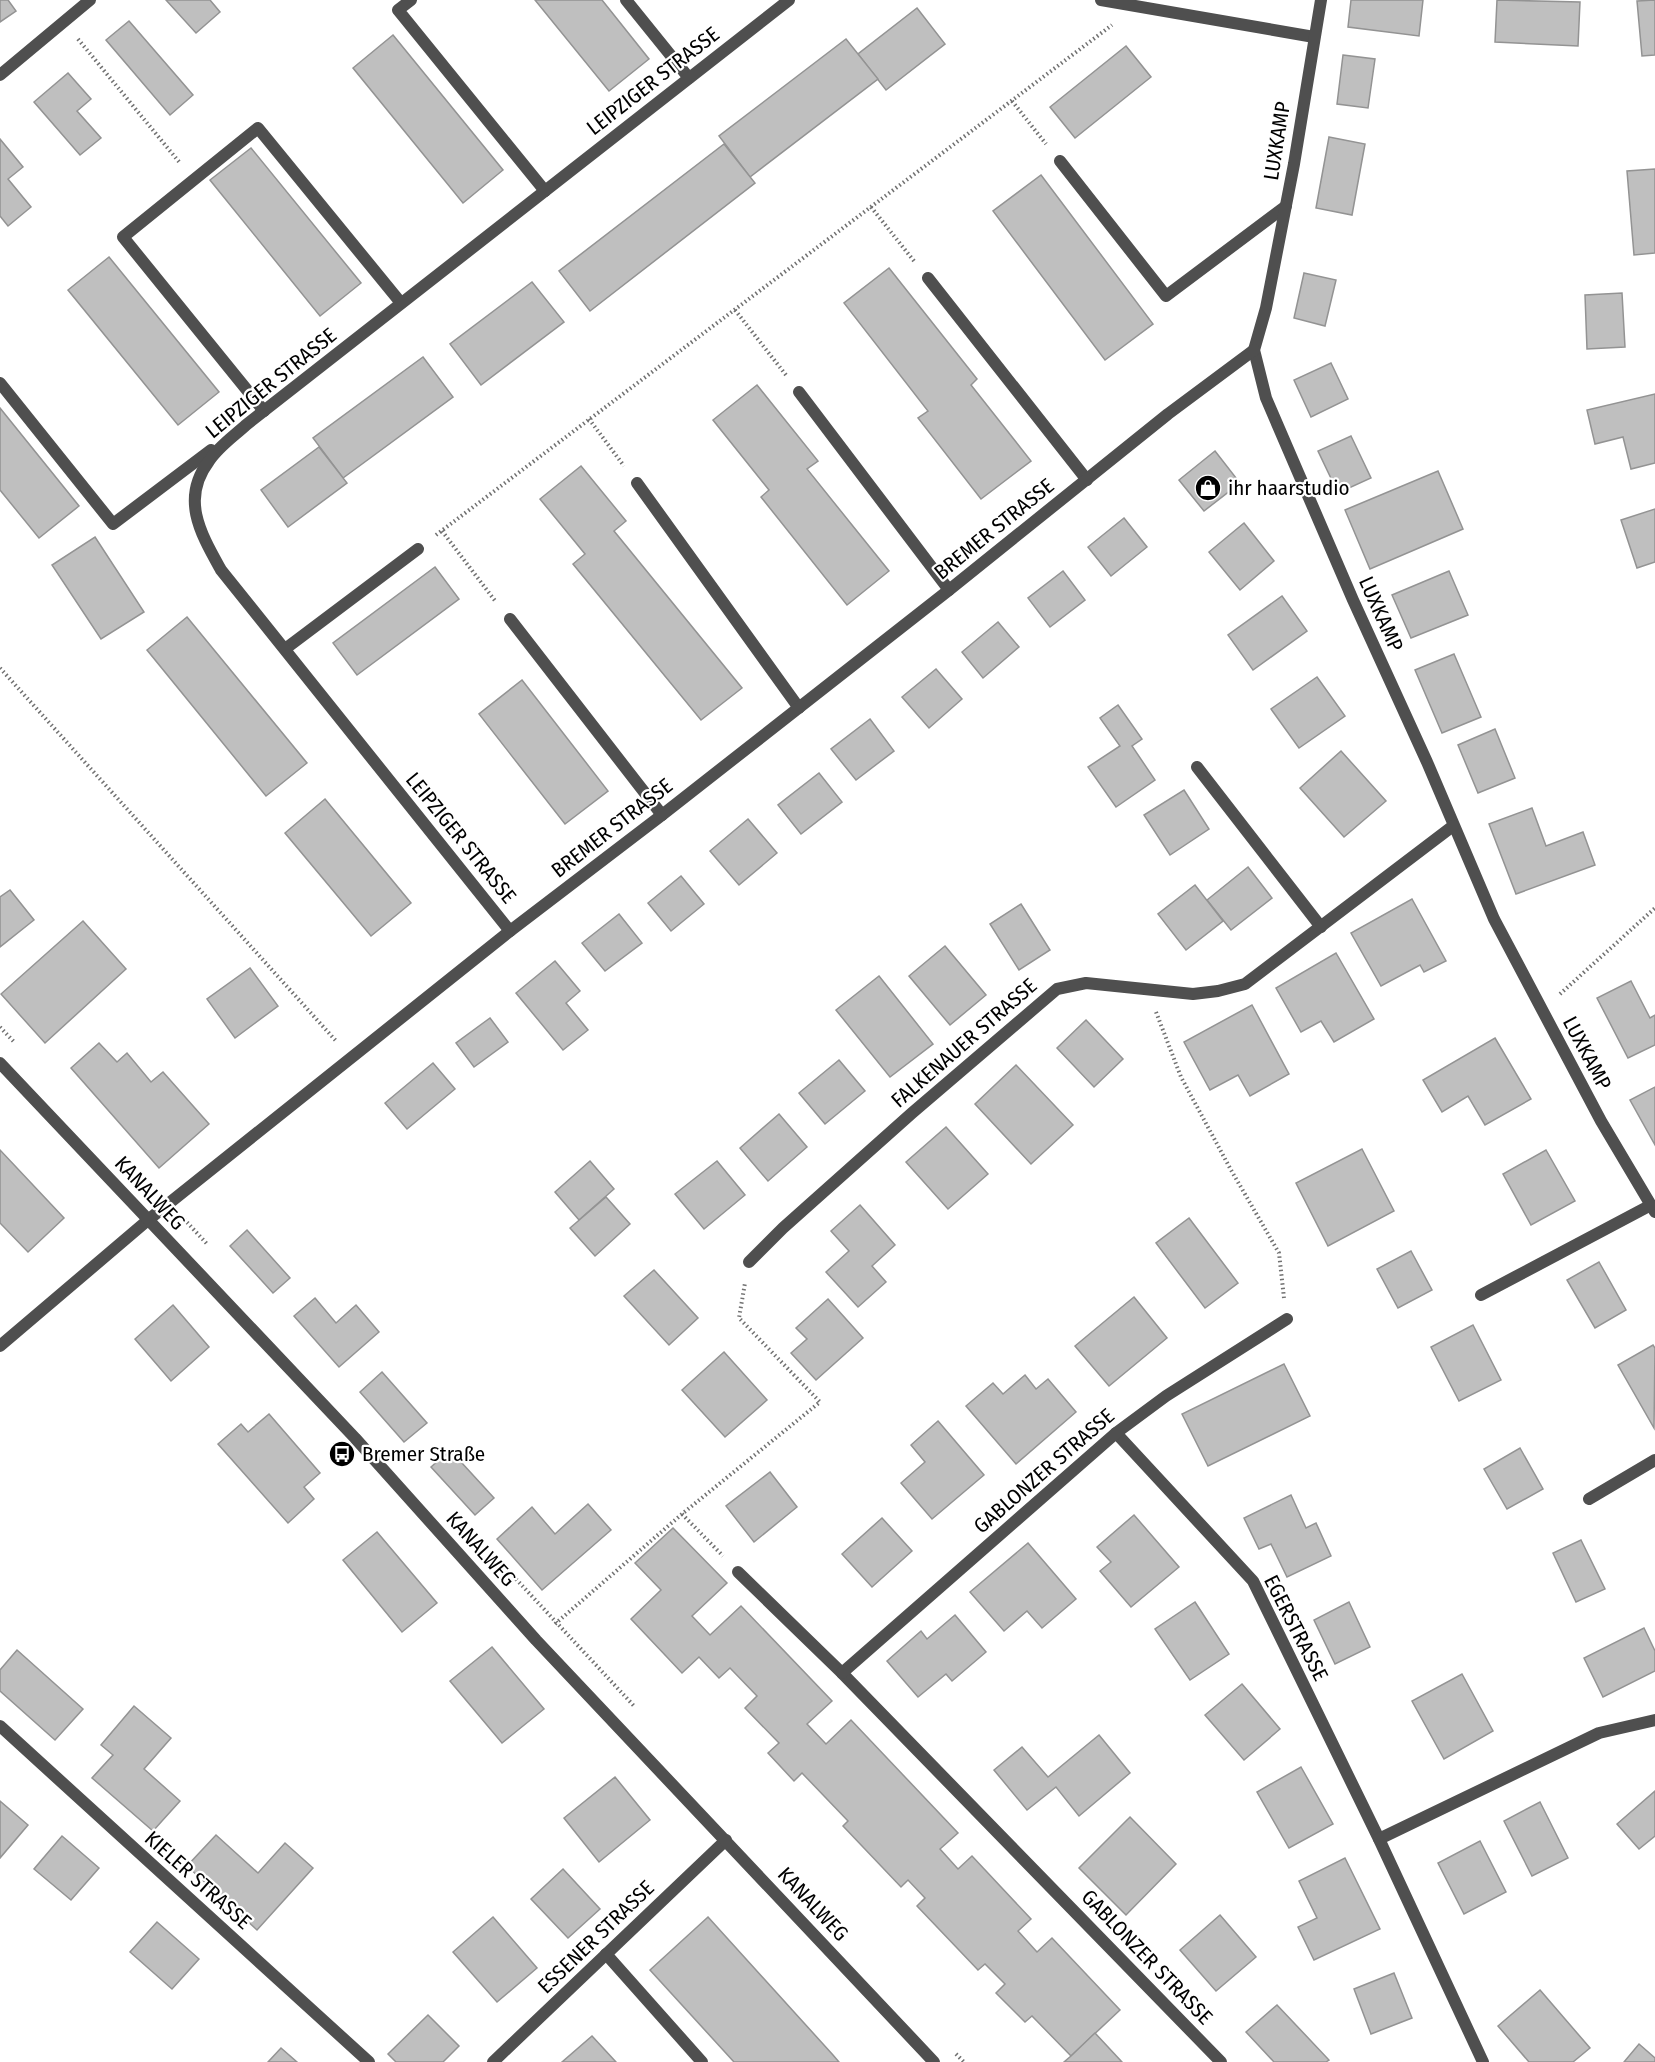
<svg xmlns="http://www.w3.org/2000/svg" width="1655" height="2062" font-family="'Fira Sans Condensed',sans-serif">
	<rect width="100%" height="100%" fill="#fff"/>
	<g fill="#bfbfbf" stroke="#939393" stroke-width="1.5">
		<path d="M0,0h8l8,11 -16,11z"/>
		<path d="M166,0h44l10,12 -24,21z"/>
		<path d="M535,0h67l47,59 -40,32z"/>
		<path d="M1351,0h72l-4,36 -71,-9z"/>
		<path d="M1497,0l83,2 -2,44 -83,-4z"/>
		<path d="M1655,0v55l-13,1 -5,-55z"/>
		<path d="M917,8l28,36 -59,46 -28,-36z"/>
		<path d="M129,21l64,74 -23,20 -64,-75z"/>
		<path d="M393,35l110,135 -40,33 -110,-135z"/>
		<path d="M846,39l32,40 -128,98 -31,-41z"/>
		<path d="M1126,46l25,31 -76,61 -25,-31z"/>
		<path d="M1343,55l32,4 -7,49 -31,-4z"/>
		<path d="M68,73l23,26 -14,12 24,27 -21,17 -46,-53z"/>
		<path d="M1329,137l36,7 -13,71 -36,-7z"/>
		<path d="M0,139l23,28 -15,12 23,28 -23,19 -8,-10z"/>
		<path d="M724,144l31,39 -165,128 -31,-40z"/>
		<path d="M251,148l110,135 -41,33 -110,-136z"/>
		<path d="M1655,169v84l-21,2 -7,-84z"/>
		<path d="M1041,175l112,149 -48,36 -112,-149z"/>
		<path d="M109,257l110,135 -41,33 -110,-135z"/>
		<path d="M889,268l88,111 -6,6 60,76 -50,38 -63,-81 10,-7 -84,-108z"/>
		<path d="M1304,273l32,7 -11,46 -31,-8z"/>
		<path d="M532,282l32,40 -83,63 -31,-41z"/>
		<path d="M1622,293l3,54 -38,2 -2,-54z"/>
		<path d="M423,357l30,40 -110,81 -30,-40z"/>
		<path d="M1331,363l17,36 -37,18 -17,-37z"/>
		<path d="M757,385l61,76 -11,8 82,102 -42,34 -86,-108 8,-7 -56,-70z"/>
		<path d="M1655,394v69l-24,6 -8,-32 -28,7 -8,-34z"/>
		<path d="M0,408l79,98 -40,32 -39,-48z"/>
		<path d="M1351,436l20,42 -33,15 -20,-42z"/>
		<path d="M319,447l28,36 -59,44 -27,-37z"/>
		<path d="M1215,451l25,32 -36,28 -25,-31z"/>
		<path d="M581,466l45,55 -12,10 128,157 -41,32 -128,-156 12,-10 -45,-55z"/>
		<path d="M1438,471l25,58 -93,40 -25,-59z"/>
		<path d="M1655,509v53l-18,6 -16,-48z"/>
		<path d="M1124,518l23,29 -36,29 -23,-29z"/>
		<path d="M1244,523l30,38 -34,29 -31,-38z"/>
		<path d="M95,537l49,75 -43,27 -49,-74z"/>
		<path d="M435,567l24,32 -102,76 -24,-32z"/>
		<path d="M1063,571l22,29 -35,27 -22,-29z"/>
		<path d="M1449,571l19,44 -57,23 -19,-43z"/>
		<path d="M1282,596l25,35 -54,39 -25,-35z"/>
		<path d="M187,617l120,146 -41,33 -119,-146z"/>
		<path d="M998,622l21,25 -36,31 -21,-26z"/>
		<path d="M1454,654l27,63 -39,16 -27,-63z"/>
		<path d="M936,669l26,30 -33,29 -27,-31z"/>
		<path d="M1317,677l28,39 -46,32 -28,-39z"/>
		<path d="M522,680l86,111 -43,33 -86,-110z"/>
		<path d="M1118,705l24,34 -10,7 23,34 -39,27 -28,-40 32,-21 -20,-28z"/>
		<path d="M870,719l24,32 -38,29 -25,-31z"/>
		<path d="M1495,729l20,49 -37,15 -20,-48z"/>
		<path d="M1341,751l45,50 -42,36 -44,-49z"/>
		<path d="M819,773l23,29 -41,32 -23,-29z"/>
		<path d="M1184,790l25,39 -39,26 -26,-40z"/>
		<path d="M325,799l86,104 -40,33 -86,-103z"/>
		<path d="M1532,808l14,38 37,-14 12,33 -79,29 -27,-70z"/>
		<path d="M748,819l29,34 -38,32 -29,-34z"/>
		<path d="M1248,867l24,31 -41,32 -24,-30z"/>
		<path d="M681,876l23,28 -33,27 -23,-28z"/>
		<path d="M1195,885l28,36 -37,29 -28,-36z"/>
		<path d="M10,890l24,30 -34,27v-50z"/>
		<path d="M1412,899l34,62 -22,11 -4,-7 -39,21 -30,-53z"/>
		<path d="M1021,904l29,46 -31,20 -29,-46z"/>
		<path d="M619,914l23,29 -37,28 -23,-28z"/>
		<path d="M83,921l43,48 -81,74 -44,-49z"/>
		<path d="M945,946l41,49 -36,30 -41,-49z"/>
		<path d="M1336,953l38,66 -40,23 -13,-21 -20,11 -25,-44z"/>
		<path d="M555,961l25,30 -14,12 22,27 -25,20 -47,-57z"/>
		<path d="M250,968l28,38 -43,32 -28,-39z"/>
		<path d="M879,976l54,68 -43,33 -54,-67z"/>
		<path d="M1631,981l19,37 5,-3v30l-27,13 -31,-60z"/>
		<path d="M1252,1005l37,69 -39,22 -12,-21 -28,15 -26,-48z"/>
		<path d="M490,1018l18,24 -34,25 -18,-24z"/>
		<path d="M1086,1020l37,39 -29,28 -37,-39z"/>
		<path d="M1495,1038l36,61 -46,26 -17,-29 -26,16 -19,-32z"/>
		<path d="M99,1043l18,19 10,-9 24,29 12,-10 46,52 -50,44 -88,-100z"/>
		<path d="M839,1060l26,31 -40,33 -26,-31z"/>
		<path d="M433,1063l22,26 -48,40 -22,-26z"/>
		<path d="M1016,1065l57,60 -42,39 -56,-60z"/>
		<path d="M1655,1087v58l-25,-45z"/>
		<path d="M779,1114l28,33 -39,34 -28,-33z"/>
		<path d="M946,1127l42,47 -40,35 -42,-47z"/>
		<path d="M1362,1149l32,62 -66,35 -32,-63z"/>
		<path d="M0,1150l64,68 -36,34 -28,-29z"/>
		<path d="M1546,1150l29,51 -44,24 -28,-51z"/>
		<path d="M590,1161l24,28 -35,31 -24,-28z"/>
		<path d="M717,1161l28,34 -41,34 -29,-35z"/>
		<path d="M606,1197l24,27 -35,32 -25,-28z"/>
		<path d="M860,1205l35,40 -23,21 14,16 -28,25 -32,-35 23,-21 -18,-20z"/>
		<path d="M1189,1218l49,65 -33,25 -49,-65z"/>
		<path d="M247,1230l43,48 -17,15 -43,-47z"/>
		<path d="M1411,1251l21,39 -34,18 -21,-39z"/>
		<path d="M1599,1262l27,48 -31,18 -28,-48z"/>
		<path d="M654,1270l44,48 -29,27 -45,-49z"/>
		<path d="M1134,1297l33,41 -58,48 -34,-40z"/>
		<path d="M315,1298l21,25 20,-18 23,27 -40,35 -45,-51z"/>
		<path d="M828,1299l35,39 -47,42 -25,-27 16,-14 -11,-11z"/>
		<path d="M173,1305l36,42 -38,34 -36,-42z"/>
		<path d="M1473,1325l28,55 -42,21 -28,-54z"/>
		<path d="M1653,1345l2,3 -1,80 -36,-63z"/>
		<path d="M724,1352l43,48 -42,37 -43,-47z"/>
		<path d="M1284,1364l26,52 -102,50 -26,-52z"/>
		<path d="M382,1372l45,51 -23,19 -44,-50z"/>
		<path d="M1025,1375l11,14 12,-10 28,33 -60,52 -50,-58 27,-23 10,11z"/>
		<path d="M269,1414l51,59 -16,14 10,12 -26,24 -70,-79 23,-20 7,8z"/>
		<path d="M938,1421l46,54 -52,44 -31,-36 24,-21 -14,-17z"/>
		<path d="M1520,1448l23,41 -36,20 -23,-40z"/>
		<path d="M450,1450l44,48 -19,17 -44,-48z"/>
		<path d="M770,1472l27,35 -43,35 -28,-36z"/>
		<path d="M1291,1495l15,33 10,-5 15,33 -44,21 -16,-33 -12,5 -15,-31z"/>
		<path d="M588,1504l23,26 -69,60 -45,-51 35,-32 23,27z"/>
		<path d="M1134,1515l45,52 -48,40 -31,-36 11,-9 -14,-15z"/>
		<path d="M882,1518l30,33 -40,36 -30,-33z"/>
		<path d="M673,1528l54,55 -35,33 18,19 31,-29 91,95 -25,23 19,20 25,-24 107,113 -18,16 18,20 14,-13 59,63 -13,12 19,21 15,-14 68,72 -49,46 -39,-40 -7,6 -29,-29 9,-9 -20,-20 -7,6 -61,-64 8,-8 -17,-18 -7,7 -58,-61 5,-5 -46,-48 -8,8 -26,-28 11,-10 -34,-35 12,-12 -27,-28 -11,10 -20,-21 -17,16 -51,-54 30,-29 -26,-27z"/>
		<path d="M377,1532l60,71 -35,29 -59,-72z"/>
		<path d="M1581,1540l24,49 -29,13 -23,-49z"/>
		<path d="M1028,1543l48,56 -34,29 -15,-17 -23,20 -34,-39z"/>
		<path d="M1195,1602l34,52 -39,26 -35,-51z"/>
		<path d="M1349,1602l21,45 -35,17 -21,-44z"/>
		<path d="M955,1615l31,37 -34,29 -6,-7 -28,23 -31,-36 34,-30 6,8z"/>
		<path d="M1644,1628l11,23v20l-52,26 -19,-39z"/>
		<path d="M492,1647l52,62 -42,34 -52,-62z"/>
		<path d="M17,1650l66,59 -28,31 -55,-49v-21z"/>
		<path d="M1462,1674l31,57 -49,28 -32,-58z"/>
		<path d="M1242,1684l38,45 -36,31 -39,-45z"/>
		<path d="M134,1706l37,32 -27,31 36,32 -27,30 -61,-53 21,-23 -12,-10z"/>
		<path d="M1099,1735l31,38 -51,43 -23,-29 -29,23 -33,-40 28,-23 26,30z"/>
		<path d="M1301,1767l32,57 -44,24 -32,-56z"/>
		<path d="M615,1777l35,43 -51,42 -35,-44z"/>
		<path d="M1655,1791v45l-16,13 -22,-25z"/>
		<path d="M0,1801l28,24 -28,33z"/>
		<path d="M1540,1802l28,56 -36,18 -28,-55z"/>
		<path d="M1130,1817l46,47 -50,51 -47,-47z"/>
		<path d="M216,1835l42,38 27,-30 28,25 -56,62 -70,-64z"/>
		<path d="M62,1836l37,32 -28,32 -37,-31z"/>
		<path d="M1480,1841l26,51 -42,22 -26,-51z"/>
		<path d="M1345,1858l35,71 -66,31 -16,-33 19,-9 -18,-37z"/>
		<path d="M563,1869l37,40 -32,29 -37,-39z"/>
		<path d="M1220,1915l36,42 -40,34 -36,-41z"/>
		<path d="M493,1917l44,51 -40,34 -44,-50z"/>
		<path d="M708,1917l125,138 6,7h-105l-84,-92z"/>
		<path d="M157,1922l42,37 -27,30 -42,-37z"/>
		<path d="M1394,1973l18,45 -41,16 -17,-45z"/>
		<path d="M1540,1990l50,58 -17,14h-44l-31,-36z"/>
		<path d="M1277,2005l52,55 -3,2h-52l-28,-30z"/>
		<path d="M428,2015l31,31 -16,16h-47l-8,-8z"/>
		<path d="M1095,2033l27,29h-58l7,-6z"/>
		<path d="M592,2036l24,26h-54z"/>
		<path d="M1639,2044l16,14v4h-31z"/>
		<path d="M281,2048l16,14h-29z"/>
	</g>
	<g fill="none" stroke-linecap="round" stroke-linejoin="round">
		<g stroke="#717171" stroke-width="4" stroke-dasharray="1.5 3" stroke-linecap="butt">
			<path d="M78,39l102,124"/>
			<path d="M1012,101l34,43"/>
			<path d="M871,207l43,54"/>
			<path d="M735,310l51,65"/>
			<path d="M589,419l35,47"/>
			<path d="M442,531l54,71"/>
			<path d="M436,535l676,-510"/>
			<path d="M0,668l337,374"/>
			<path d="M1560,994l95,-86"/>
			<path d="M1156,1012l25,65 50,93 48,83 5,45"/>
			<path d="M0,1027l15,16"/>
			<path d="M184,1219l24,26"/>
			<path d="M682,1514l41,42"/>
			<path d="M516,1579l119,128"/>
			<path d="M555,1624l127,-110 138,-112 -81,-84 6,-35"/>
			<path d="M956,2054l8,8"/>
		</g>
		<g stroke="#4f4f4f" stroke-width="12">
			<path d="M1060,161l106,135 120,-90"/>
			<path d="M928,278l159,202"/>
			<path d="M799,392l150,198"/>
			<path d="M637,483l162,225"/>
			<path d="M510,619l152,196"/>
			<path d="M1197,767l124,160"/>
			<path d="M606,1954l96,108"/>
		</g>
		<g stroke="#4f4f4f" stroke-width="12">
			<path d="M411,0l-13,10 147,181"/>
			<path d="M626,0l63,78"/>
			<path d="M1101,0l213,37"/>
			<path d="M1321,0l-27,164 -28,144 -12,42 12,48 87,202 74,162 67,157 107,202 54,91"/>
			<path d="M0,75l90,-75"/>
			<path d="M0,383l113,141 98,-74"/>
			<path d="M264,411l-141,-174 135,-109 143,175"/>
			<path d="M285,649l133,-100"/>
			<path d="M510,931l-289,-361c-20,-36 -41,-71 -12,-109 9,-14 25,-25 37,-36l543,-425"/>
			<path d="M749,1262l34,-34 129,-115 145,-124 29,-6 107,11 25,-3 27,-7 208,-158"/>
			<path d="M1481,1295l170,-90"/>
			<path d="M0,1346l148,-126 362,-289 152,-116 287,-225 219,-176 86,-64"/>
			<path d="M1116,1433l137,148 126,258 104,223"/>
			<path d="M1589,1499l66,-39"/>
			<path d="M738,1572l104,101 379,389"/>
			<path d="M842,1673l274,-240 50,-37 121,-77"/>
			<path d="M0,1726l369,336"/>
			<path d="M1379,1839l220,-106 56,-13"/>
			<path d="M493,2062l233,-222"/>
		</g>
		<path stroke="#4f4f4f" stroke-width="12" d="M0,1063l355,375 181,202 398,422"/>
	</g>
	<defs>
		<g id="shop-disc" transform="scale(1.35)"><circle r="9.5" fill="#000" stroke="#fff"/><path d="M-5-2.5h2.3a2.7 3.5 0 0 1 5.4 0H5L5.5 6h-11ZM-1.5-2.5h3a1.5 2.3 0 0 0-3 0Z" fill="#fff"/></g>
		<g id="bus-disc" transform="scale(1.35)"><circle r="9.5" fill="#000" stroke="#fff"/><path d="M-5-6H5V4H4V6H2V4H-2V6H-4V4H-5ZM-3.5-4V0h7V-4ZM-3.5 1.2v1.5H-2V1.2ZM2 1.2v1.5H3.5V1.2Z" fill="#fff"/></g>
	</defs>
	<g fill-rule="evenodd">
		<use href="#shop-disc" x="1208" y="488"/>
		<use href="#bus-disc" x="342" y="1454"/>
	</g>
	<g text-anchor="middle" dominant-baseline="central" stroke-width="4.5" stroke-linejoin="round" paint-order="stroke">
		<g font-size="21" fill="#000" stroke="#fff">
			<text transform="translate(653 81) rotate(-38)">LEIPZIGER STRASSE</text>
			<text transform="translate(1277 141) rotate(-81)">LUXKAMP</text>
			<text transform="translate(271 383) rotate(-39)">LEIPZIGER STRASSE</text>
			<text transform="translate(994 529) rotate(-39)">BREMER STRASSE</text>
			<text transform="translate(1381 614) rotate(66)">LUXKAMP</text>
			<text transform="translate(612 828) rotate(-38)">BREMER STRASSE</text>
			<text transform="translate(461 838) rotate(51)">LEIPZIGER STRASSE</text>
			<text transform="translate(964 1043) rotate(-41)">FALKENAUER STRASSE</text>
			<text transform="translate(1587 1053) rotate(62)">LUXKAMP</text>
			<text transform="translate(150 1193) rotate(47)">KANALWEG</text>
			<text transform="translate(1044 1471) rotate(-41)">GABLONZER STRASSE</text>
			<text transform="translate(481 1549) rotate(48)">KANALWEG</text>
			<text transform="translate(1296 1628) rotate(63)">EGERSTRASSE</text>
			<text transform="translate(198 1880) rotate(42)">KIELER STRASSE</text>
			<text transform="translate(813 1904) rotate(47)">KANALWEG</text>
			<text transform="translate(596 1937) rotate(-44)">ESSENER STRASSE</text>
			<text transform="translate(1147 1957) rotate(46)">GABLONZER STRASSE</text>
		</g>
		<g font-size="21" fill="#000" stroke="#fff" text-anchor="start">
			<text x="1228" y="488">ihr haarstudio</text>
			<text x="362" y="1454">Bremer Straße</text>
		</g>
	</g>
</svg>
